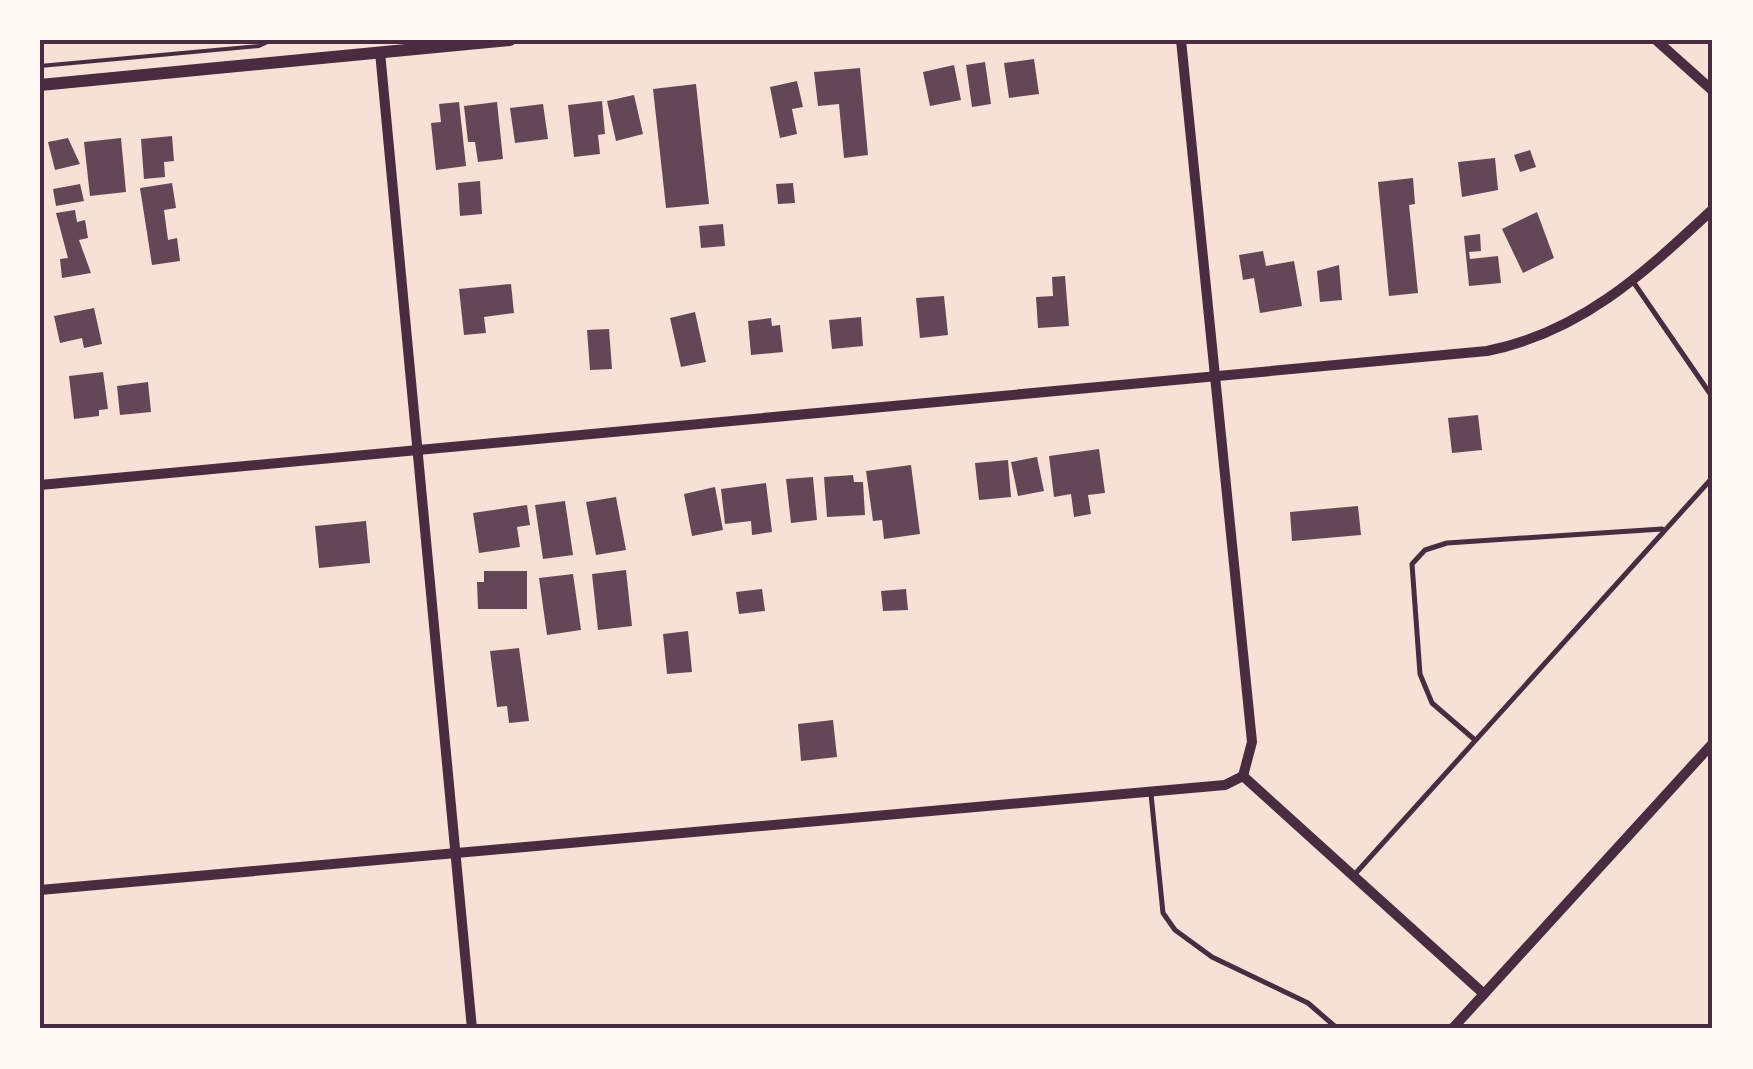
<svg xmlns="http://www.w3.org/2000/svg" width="1753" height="1069" font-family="'Golos Text',sans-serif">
	<rect width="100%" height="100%" fill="#f7e1d7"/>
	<g fill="#644757">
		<path d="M1034,59l5,35 -30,4 -5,-35z"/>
		<path d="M985,62l6,42 -19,3 -6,-42z"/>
		<path d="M954,65l7,35 -31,6 -7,-34z"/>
		<path d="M860,68l8,87 -24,3 -5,-54 -21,2 -4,-34z"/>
		<path d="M797,81l6,26 -11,2 5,25 -17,4 -10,-51z"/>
		<path d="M696,84l13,120 -43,4 -13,-119z"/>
		<path d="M634,95l9,39 -27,7 -9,-40z"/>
		<path d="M602,101l3,33 -7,1 2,19 -26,3 -6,-52z"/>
		<path d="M459,102l7,64 -30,4 -5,-47 10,-1 -2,-18z"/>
		<path d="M497,102l6,57 -25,3 -3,-20h-7l-4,-36z"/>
		<path d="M543,104l5,35 -33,4 -5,-35z"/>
		<path d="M172,136l2,25 -10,1 1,15 -21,2 -3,-40z"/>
		<path d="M68,138l12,26 -25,6 -7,-28z"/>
		<path d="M121,138l5,54 -36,4 -6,-54z"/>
		<path d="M1530,150l6,17 -16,5 -6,-17z"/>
		<path d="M1495,158l3,32 -36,7 -4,-35z"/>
		<path d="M1413,178l2,26 -6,1 9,88 -29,3 -11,-114z"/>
		<path d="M480,181l2,33 -22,2 -2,-33z"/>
		<path d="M172,183l4,25 -12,2 4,30 9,-2 3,23 -28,4 -12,-77z"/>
		<path d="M793,183l2,20 -17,1 -2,-20z"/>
		<path d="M80,184l4,17 -28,5 -3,-17z"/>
		<path d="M75,210l2,12 8,-2 3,18 -9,2 12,33 -29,5 -2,-19 8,-1 -12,-45z"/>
		<path d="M1537,212l17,46 -31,15 -21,-44z"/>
		<path d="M723,224l2,22 -24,2 -2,-22z"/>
		<path d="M1480,234l1,17 -12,1 1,7 28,-3 3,27 -32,3 -5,-50z"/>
		<path d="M1263,251l3,15 28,-5 8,45 -42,7 -6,-35 -11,2 -4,-25z"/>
		<path d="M1339,265l3,35 -22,2 -3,-31z"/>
		<path d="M1065,276l4,50 -31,2 -2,-31 17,-1 -1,-19z"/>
		<path d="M511,284l3,29 -30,4 2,16 -22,2 -5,-46z"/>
		<path d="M944,296l4,39 -28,3 -4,-40z"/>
		<path d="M94,308l8,36 -18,4 -2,-10 -22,5 -6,-27z"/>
		<path d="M695,312l11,50 -25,5 -11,-49z"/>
		<path d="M861,317l2,29 -31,3 -3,-29z"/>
		<path d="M771,318l1,8 8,-1 3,27 -32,3 -3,-34z"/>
		<path d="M609,329l3,40 -22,1 -3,-40z"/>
		<path d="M103,372l5,37 -9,1v6l-25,3 -5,-43z"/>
		<path d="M148,382l3,30 -31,3 -3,-29z"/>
		<path d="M1478,415l4,35 -30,3 -4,-35z"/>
		<path d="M1099,449l6,44 -17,2 3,19 -17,3 -3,-23 -17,3 -5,-41z"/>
		<path d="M1037,457l7,34 -26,5 -7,-34z"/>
		<path d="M1008,460l3,37 -32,3 -4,-37z"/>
		<path d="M911,465l9,69 -36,5 -2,-19 -9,1 -7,-50z"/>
		<path d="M853,475l1,7h9l2,33 -38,2 -3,-40z"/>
		<path d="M813,477l4,43 -26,3 -5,-44z"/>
		<path d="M766,483l6,49 -20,3 -1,-14 -26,3 -4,-35z"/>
		<path d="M715,487l8,43 -31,6 -8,-42z"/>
		<path d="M616,497l10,53 -30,5 -10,-53z"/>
		<path d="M565,501l8,54 -30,4 -8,-54z"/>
		<path d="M527,505l3,20 -13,2 3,20 -41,6 -6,-40z"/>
		<path d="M1358,506l3,29 -69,6 -2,-29z"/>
		<path d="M366,521l4,42 -51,5 -4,-42z"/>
		<path d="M626,570l6,56 -34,4 -6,-56z"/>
		<path d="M484,571h43v38h-49l-1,-27h7z"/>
		<path d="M573,574l8,56 -34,5 -8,-57z"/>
		<path d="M762,589l3,22 -26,3 -3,-22z"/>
		<path d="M906,589l2,21 -25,1 -2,-20z"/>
		<path d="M688,631l4,41 -25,2 -4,-40z"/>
		<path d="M519,648l10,73 -20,2 -2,-17 -10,1 -7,-56z"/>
		<path d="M833,720l4,37 -36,4 -3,-37z"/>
	</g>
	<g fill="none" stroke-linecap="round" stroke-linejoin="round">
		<path stroke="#4a2c40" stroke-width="4" d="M40,66l219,-20 13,-6"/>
		<g stroke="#4a2c40" stroke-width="5">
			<path d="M1634,283l79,115"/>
			<path d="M1475,740l-43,-37 -12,-29 -8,-110 13,-14 22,-7 215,-14"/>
			<path d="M1151,794l12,119 12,17 37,27 96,46 30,26"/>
			<path d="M1355,874l358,-397"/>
		</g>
		<g stroke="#4a2c40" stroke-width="10">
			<path d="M1181,40l71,702 -9,34"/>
			<path d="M1656,40l57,51"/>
			<path d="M380,52l92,977"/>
			<path d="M40,485l1447,-134c95,-19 157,-78 226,-142"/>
			<path d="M1243,776l241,218"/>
			<path d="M40,890l1185,-105 18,-9"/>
			<path d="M1452,1029l261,-286"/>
		</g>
		<path stroke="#4a2c40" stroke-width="12" d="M40,85l470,-45"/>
	</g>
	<rect width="1753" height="1069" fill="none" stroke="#fffaf5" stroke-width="85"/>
	<rect x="42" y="42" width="1668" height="984" fill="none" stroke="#4a2c40" stroke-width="4"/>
</svg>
